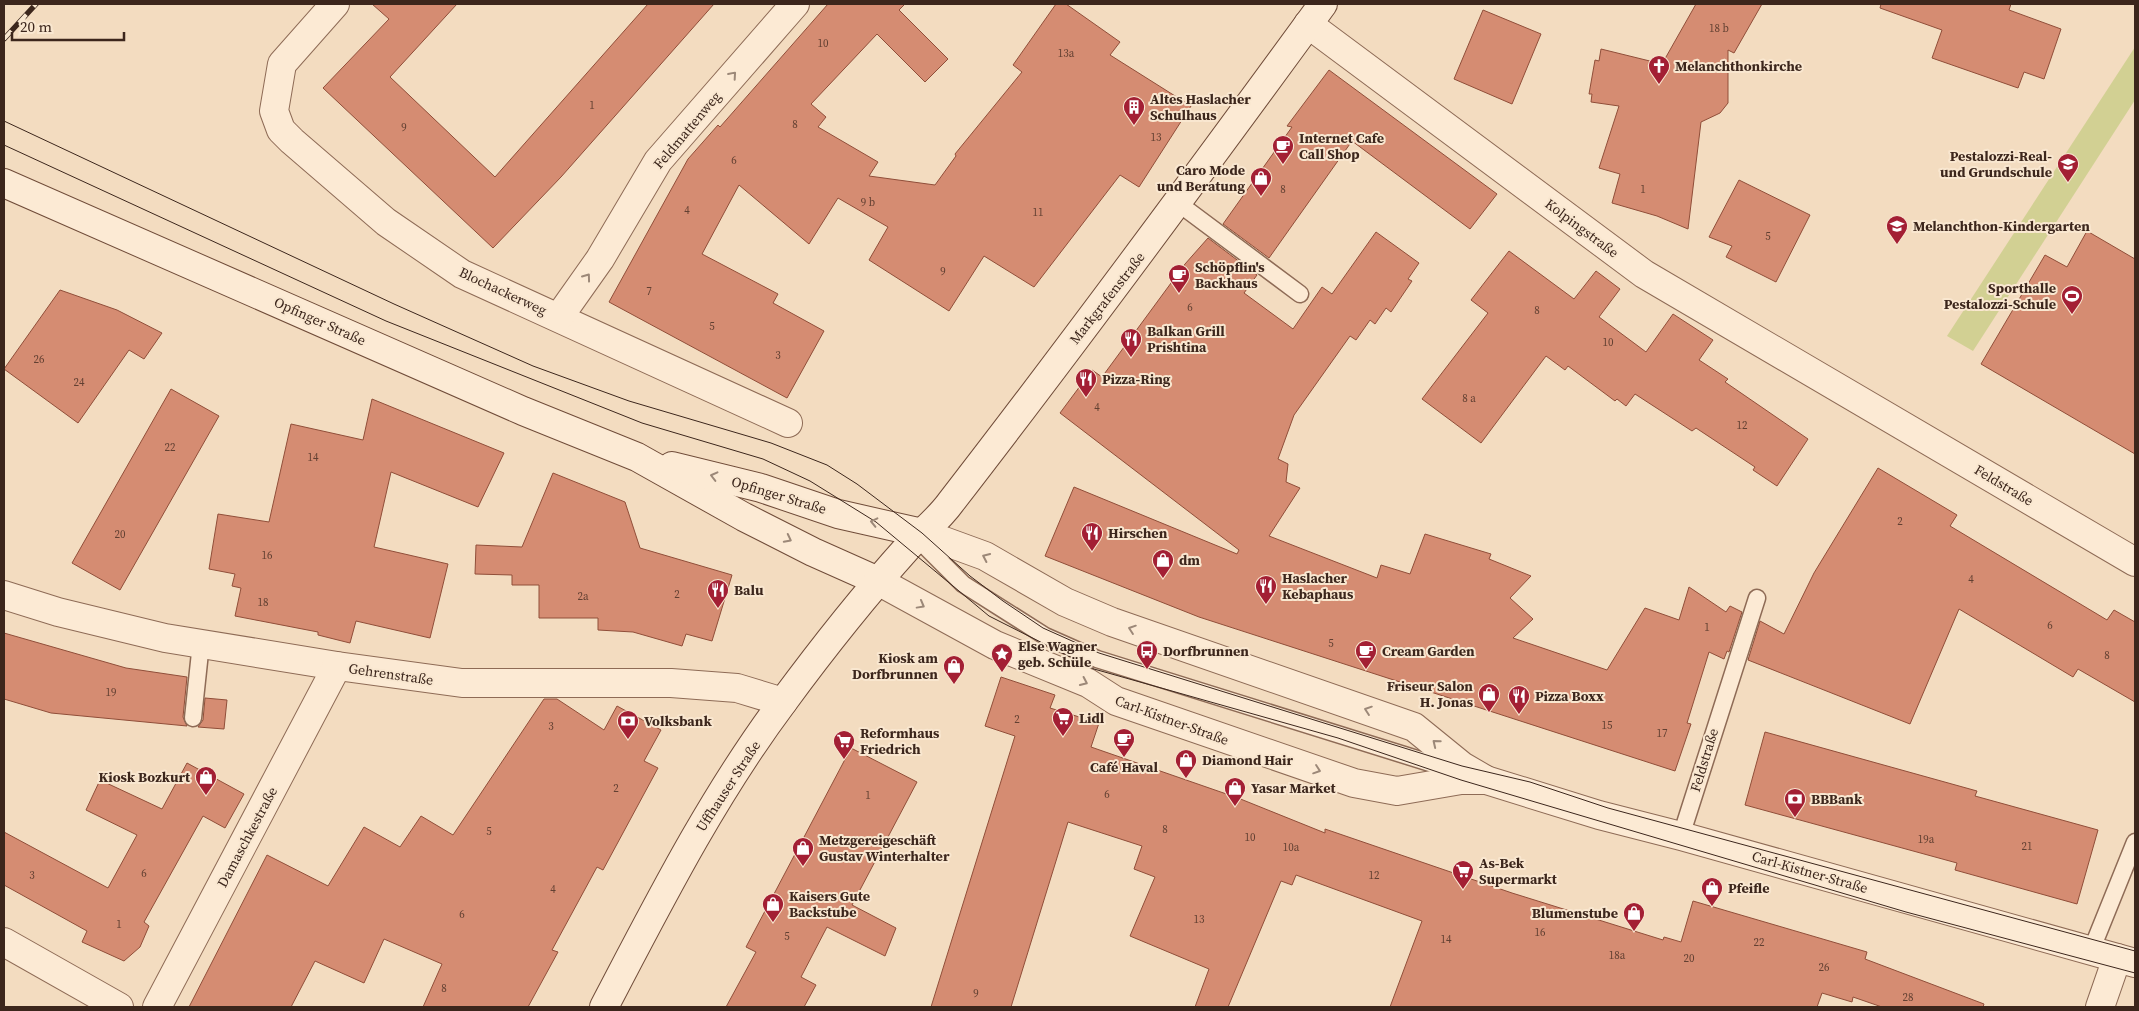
<svg xmlns="http://www.w3.org/2000/svg" width="2139" height="1011" font-family="'Source Serif 4',serif">
	<rect width="100%" height="100%" fill="#f3dcc0"/>
	<path fill="#d2d093" d="M2135,47v53l-162,251 -26,-15z"/>
	<g fill="#d58c72" stroke="#904e39">
		<path d="M372,4h85l-67,73 105,100 153,-173h66l-153,173 -68,71 -170,-160 66,-69z"/>
		<path d="M828,4h77l-6,6 49,49 -23,23 -48,-48 -66,70 15,13 -8,10 60,35 -9,14 66,9 21,-29 -1,-2 67,-82 -9,-7 43,-61h10l54,38 -10,13 81,51 -52,81 -19,-12 -86,112 -50,-31 -35,55 -80,-51 19,-33 -50,-29 -29,46 -70,-59 -37,69 76,40 -5,9 51,28 -37,67 -178,-96 79,-143 30,-34 2,2z"/>
		<path d="M1696,4h66l-28,49 -6,-3v53l-8,10 -19,9 -13,107 -31,-13 -45,-13 8,-29 -21,-6 20,-62 -28,-4 1,-8h-3l6,-34 4,1 2,-12 61,15z"/>
		<path d="M1881,4h130l-2,6 52,19 -17,50 -20,-7 -6,16 -86,-30 10,-28 -62,-22z"/>
		<path d="M1483,10l58,24 -29,70 -58,-25z"/>
		<path d="M1329,70l168,124 -27,35 -118,-88 -83,117 -46,-34 69,-97 -5,-1z"/>
		<path d="M1739,180l71,35 -34,67 -50,-25 6,-11 -23,-9z"/>
		<path d="M2087,231l48,28v195l-154,-90 64,-109 22,12z"/>
		<path d="M1376,232l43,31 -11,16 4,2 -21,31 -5,-4 -11,16 -5,-4 -14,20 -6,-4 -56,79 -16,44 10,5 -2,18 14,6 -31,48 108,42 4,-13 29,9 15,-40 66,20 -2,5 42,17 -21,22 23,21 -20,19 94,32 38,-62 34,12 10,-33 37,25 4,-6 12,6 -13,40 -2,-1 -3,8 -15,-7 -22,71 4,1 -16,47 -476,-154 -154,-61 29,-69 163,67 2,-4 -179,-137 32,-43 10,7 83,-113 23,-26 49,37 -13,18 49,36 29,-42 10,7z"/>
		<path d="M1509,251l65,48 22,-28 24,18 -21,28 47,35 27,-38 40,26 -14,20 29,19 -3,3 83,57 -31,47 -24,-16 2,-3 -59,-39 -4,3 -57,-37 -9,12 -9,-7 -2,2 -47,-35 -3,4 -19,-14 -65,87 -59,-44 66,-86 -17,-13z"/>
		<path d="M60,290l57,20 45,23 -18,26 -15,-9 -51,73 -74,-54z"/>
		<path d="M171,389l48,27 -99,174 -48,-27z"/>
		<path d="M372,399l132,54 -26,54 -87,-35 -17,75 74,17 -18,74 -74,-17 -6,22 -32,-8v-3l-83,-16 6,-28 -9,-2 3,-12 -26,-5 9,-55 51,8 22,-98 72,16z"/>
		<path d="M1878,468l79,47 -7,11 157,94 7,-10 21,12v80l-57,-33 -5,8 -114,-68 -49,115 -162,-64 12,-39 24,13 30,-61z"/>
		<path d="M553,473l72,29 15,46 92,27 -20,66 -26,-7 -4,12 -49,-14 -35,-2v-12h-59v-33h-27v-10l-37,-1 1,-29 46,2z"/>
		<path d="M4,633l122,35 61,9 -4,40 4,9 -136,-13 -47,-14z"/>
		<path d="M1001,677l54,18 -5,13 49,15 -8,24 147,51 87,35v-4l187,64 151,47 1,-3 17,5 12,-41 174,51 -2,7 119,45 -1,3h-101l-29,-10 -1,5 -30,-9 -5,14h-427l32,-86 -126,-46 -4,10 -11,-4 -53,126h-33l14,-38 -79,-33 25,-59 -21,-8 8,-23 -74,-24 -57,185h-80l84,-271 -30,-10z"/>
		<path d="M205,698l22,2 -3,29 -26,-2 5,-7z"/>
		<path d="M544,699h13l47,31 13,-24 44,24 -17,31 14,7 -55,102 -6,-3 -45,83 6,2 -30,55h-105l19,-43 -58,-25 -20,44 -49,-22 -24,46h-102l78,-152 61,31 36,-59 36,20 21,-31 32,19z"/>
		<path d="M1765,732l212,59 -2,5 123,34 -21,74 -122,-34 2,-7 -212,-58z"/>
		<path d="M851,748l66,34 -65,123 44,23 -11,28 -58,-29 -26,50 15,8 -12,22h-78l30,-55 -10,-5z"/>
		<path d="M187,763l57,31 -19,34 -22,-12 -59,106 5,4 -9,21 -16,14 -42,-19 5,-11 -83,-46v-53l104,56 29,-53 -51,-25 14,-30 62,29z"/>
	</g>
	<g fill="none" stroke-linecap="round" stroke-linejoin="round">
		<g stroke="#8e6b56" stroke-width="19">
			<g id="lane">
				<path d="M1178,203l122,91"/>
				<path d="M917,538l46,46 82,52 52,23 365,114"/>
				<path d="M193,718l8,-75"/>
				<path d="M1681,836l76,-238"/>
				<path d="M2091,951l44,-109"/>
			</g>
		</g>
		<g stroke="#8e6b56" stroke-width="30">
			<g id="street">
				<path d="M335,4l-53,60 -8,47 7,19 11,11 94,81 76,52 326,149"/>
				<path d="M1308,24l336,250 491,288"/>
				<path d="M559,317l41,-58 58,-98 137,-157"/>
				<path d="M922,533l63,23 80,46 47,20 302,105 48,39 24,14 113,35 82,21 454,127"/>
				<path d="M878,581l117,64 93,38 28,18 238,82 43,8 64,-11h25"/>
				<path d="M4,595l54,17 107,26 172,28 125,17h209l66,5 46,14"/>
				<path d="M4,942l115,65"/>
				<path d="M157,1007l180,-341"/>
				<path d="M2100,1007l17,-49"/>
			</g>
		</g>
		<g stroke="#704c39" stroke-width="30">
			<g id="secondary">
				<path d="M4,183l519,228 114,46 107,60 69,35 65,29"/>
				<path d="M672,466l89,22 77,26 84,19"/>
				<path d="M604,1007c55,-105 108,-210 179,-305 39,-53 81,-106 125,-155 14,-15 31,-28 43,-45 127,-164 250,-331 372,-498"/>
			</g>
		</g>
		<use href="#lane" stroke="#fcead4" stroke-width="16"/>
		<use href="#street" stroke="#fcead4" stroke-width="28"/>
		<use href="#secondary" stroke="#fcead4" stroke-width="28"/>
		<g stroke="#3c261c" stroke-width="1">
			<path d="M4,121l390,183 139,62 96,35 142,42 56,22 30,19 65,49 48,43 33,25 40,27 56,25 363,113 68,16 78,26 527,143"/>
			<path d="M4,145l382,176 256,102 121,36 47,22 66,41 113,94 105,53 244,69 123,42 445,132 229,61"/>
		</g>
		<g stroke="#3c261c" stroke-width="5.5">
			<path id="rail" d="M4,39l32,-35"/>
		</g>
		<use href="#rail" stroke="#f9e7d0" stroke-width="4" stroke-dasharray="11" stroke-linecap="butt"/>
	</g>
	<defs><path id="oneway-chevron" d="M-2-3.5L2.5 0L-2 3.5" fill="none" stroke-width="1.6" stroke-linecap="round" stroke-linejoin="round" transform="scale(1.25)"/></defs>
	<g stroke="#9c8878">
		<use href="#oneway-chevron" transform="translate(733 75) rotate(-49)"/>
		<use href="#oneway-chevron" transform="translate(587 277) rotate(-54)"/>
		<use href="#oneway-chevron" transform="translate(714 476) rotate(-166)"/>
		<use href="#oneway-chevron" transform="translate(874 522) rotate(-167)"/>
		<use href="#oneway-chevron" transform="translate(788 539) rotate(27)"/>
		<use href="#oneway-chevron" transform="translate(986 557) rotate(-155)"/>
		<use href="#oneway-chevron" transform="translate(921 605) rotate(29)"/>
		<use href="#oneway-chevron" transform="translate(1132 629) rotate(-161)"/>
		<use href="#oneway-chevron" transform="translate(1084 682) rotate(25)"/>
		<use href="#oneway-chevron" transform="translate(1368 710) rotate(-161)"/>
		<use href="#oneway-chevron" transform="translate(1436 743) rotate(-141)"/>
		<use href="#oneway-chevron" transform="translate(1317 770) rotate(19)"/>
	</g>
	<defs>
		<g id="church-pin" transform="scale(1.125)"><path d="M0 17L-7.5 6A9.5 9.5 0 1 1 7.5 6Z" fill="#a31f34" stroke="#f9e7d0"/><path d="M-1.2-6h2.4v3.5h3.3v2.4h-3.3V6h-2.4V-.1h-3.3v-2.4h3.3Z" fill="#fff"/></g>
		<g id="building-pin" transform="scale(1.125)"><path d="M0 17L-7.5 6A9.5 9.5 0 1 1 7.5 6Z" fill="#a31f34" stroke="#f9e7d0"/><path d="M-4-6H4V6H1V3H-1V6H-4ZM-2.5-4.3h1.7v1.8h-1.7ZM.8-4.3h1.7v1.8H.8ZM-2.5-1h1.7V.8h-1.7ZM.8-1h1.7V.8H.8Z" fill="#fff"/></g>
		<g id="cafe-pin" transform="scale(1.125)"><path d="M0 17L-7.5 6A9.5 9.5 0 1 1 7.5 6Z" fill="#a31f34" stroke="#f9e7d0"/><path d="M-5.5-4.5H6V0H3Q3 3.5 0 3.5H-2.5Q-5.5 3.5-5.5 0ZM3-3.2v2h1.7v-2ZM-6 4.5H4V6H-6Z" fill="#fff"/></g>
		<g id="school-pin" transform="scale(1.125)"><path d="M0 17L-7.5 6A9.5 9.5 0 1 1 7.5 6Z" fill="#a31f34" stroke="#f9e7d0"/><path d="M0-5L7-2L0 1L-7-2ZM-4 1L0 2.5L4 1V4Q0 6-4 4Z" fill="#fff"/></g>
		<g id="shop-pin" transform="scale(1.125)"><path d="M0 17L-7.5 6A9.5 9.5 0 1 1 7.5 6Z" fill="#a31f34" stroke="#f9e7d0"/><path d="M-5-2.5h2.3a2.7 3.5 0 0 1 5.4 0H5L5.5 6h-11ZM-1.5-2.5h3a1.5 2.3 0 0 0-3 0Z" fill="#fff"/></g>
		<g id="stadium-pin" transform="scale(1.125)"><path d="M0 17L-7.5 6A9.5 9.5 0 1 1 7.5 6Z" fill="#a31f34" stroke="#f9e7d0"/><path d="M0-5a6.5 5 0 1 0 0 10a6.5 5 0 1 0 0-10ZM-3.5-1.8h7v3.6h-7Z" fill="#fff"/></g>
		<g id="restaurant-pin" transform="scale(1.125)"><path d="M0 17L-7.5 6A9.5 9.5 0 1 1 7.5 6Z" fill="#a31f34" stroke="#f9e7d0"/><path d="M-5-6h1v4h1v-4h1v4h1v-4h1v5L-1.5 .5V6h-2V.5L-5-1ZM5-6V6H3V1.5H1.5Q1.5-4 5-6Z" fill="#fff"/></g>
		<g id="bus-pin" transform="scale(1.125)"><path d="M0 17L-7.5 6A9.5 9.5 0 1 1 7.5 6Z" fill="#a31f34" stroke="#f9e7d0"/><path d="M-5-6H5V4H4V6H2V4H-2V6H-4V4H-5ZM-3.5-4V0h7V-4ZM-3.5 1.2v1.5H-2V1.2ZM2 1.2v1.5H3.5V1.2Z" fill="#fff"/></g>
		<g id="sight-pin" transform="scale(1.125)"><path d="M0 17L-7.5 6A9.5 9.5 0 1 1 7.5 6Z" fill="#a31f34" stroke="#f9e7d0"/><path d="M0-6L1.8-2.2L6-1.7L2.9 1.2L3.7 5.4L0 3.3L-3.7 5.4L-2.9 1.2L-6-1.7L-1.8-2.2Z" fill="#fff"/></g>
		<g id="supermarket-pin" transform="scale(1.125)"><path d="M0 17L-7.5 6A9.5 9.5 0 1 1 7.5 6Z" fill="#a31f34" stroke="#f9e7d0"/><path d="M-6-5.5h2.5l.6 2H6L4.5 2H-2.5L-4.4-4H-6ZM-1.5 3.2a1.3 1.3 0 1 0 .1 0ZM3 3.2a1.3 1.3 0 1 0 .1 0Z" fill="#fff"/></g>
		<g id="bank-pin" transform="scale(1.125)"><path d="M0 17L-7.5 6A9.5 9.5 0 1 1 7.5 6Z" fill="#a31f34" stroke="#f9e7d0"/><path d="M-6-4H6V4H-6ZM0-2.3a2.3 2.3 0 1 0 0 4.6a2.3 2.3 0 1 0 0-4.6Z" fill="#fff"/></g>
	</defs>
	<g fill-rule="evenodd">
		<use href="#church-pin" x="1659" y="66"/>
		<use href="#building-pin" x="1134" y="107"/>
		<use href="#cafe-pin" x="1283" y="146"/>
		<use href="#school-pin" x="2068" y="164"/>
		<use href="#shop-pin" x="1261" y="178"/>
		<use href="#school-pin" x="1897" y="226"/>
		<use href="#cafe-pin" x="1179" y="275"/>
		<use href="#stadium-pin" x="2072" y="296"/>
		<use href="#restaurant-pin" x="1131" y="339"/>
		<use href="#restaurant-pin" x="1086" y="379"/>
		<use href="#restaurant-pin" x="1092" y="533"/>
		<use href="#shop-pin" x="1163" y="560"/>
		<use href="#restaurant-pin" x="1266" y="586"/>
		<use href="#restaurant-pin" x="718" y="590"/>
		<use href="#bus-pin" x="1147" y="651"/>
		<use href="#cafe-pin" x="1366" y="651"/>
		<use href="#sight-pin" x="1002" y="654"/>
		<use href="#shop-pin" x="954" y="666"/>
		<use href="#shop-pin" x="1489" y="694"/>
		<use href="#restaurant-pin" x="1519" y="696"/>
		<use href="#supermarket-pin" x="1063" y="718"/>
		<use href="#bank-pin" x="628" y="721"/>
		<use href="#cafe-pin" x="1124" y="739"/>
		<use href="#supermarket-pin" x="844" y="741"/>
		<use href="#shop-pin" x="1186" y="760"/>
		<use href="#shop-pin" x="206" y="777"/>
		<use href="#shop-pin" x="1235" y="788"/>
		<use href="#bank-pin" x="1795" y="799"/>
		<use href="#shop-pin" x="803" y="848"/>
		<use href="#supermarket-pin" x="1463" y="871"/>
		<use href="#shop-pin" x="1712" y="888"/>
		<use href="#shop-pin" x="773" y="904"/>
		<use href="#shop-pin" x="1634" y="913"/>
	</g>
	<g text-anchor="middle" dominant-baseline="central" stroke-width="4" stroke-linejoin="round" paint-order="stroke">
		<g font-size="11" fill="#624032">
			<text x="1719" y="28">18 b</text>
			<text x="823" y="43">10</text>
			<text x="1066" y="53">13a</text>
			<text x="592" y="105">1</text>
			<text x="795" y="124">8</text>
			<text x="404" y="127">9</text>
			<text x="1156" y="137">13</text>
			<text x="734" y="160">6</text>
			<text x="1283" y="189">8</text>
			<text x="1643" y="189">1</text>
			<text x="868" y="202">9 b</text>
			<text x="687" y="210">4</text>
			<text x="1038" y="212">11</text>
			<text x="1768" y="236">5</text>
			<text x="943" y="271">9</text>
			<text x="649" y="291">7</text>
			<text x="1190" y="307">6</text>
			<text x="1537" y="310">8</text>
			<text x="712" y="326">5</text>
			<text x="1608" y="342">10</text>
			<text x="778" y="355">3</text>
			<text x="39" y="359">26</text>
			<text x="79" y="382">24</text>
			<text x="1469" y="398">8 a</text>
			<text x="1097" y="407">4</text>
			<text x="1742" y="425">12</text>
			<text x="170" y="447">22</text>
			<text x="313" y="457">14</text>
			<text x="1900" y="521">2</text>
			<text x="120" y="534">20</text>
			<text x="267" y="555">16</text>
			<text x="1971" y="579">4</text>
			<text x="677" y="594">2</text>
			<text x="583" y="596">2a</text>
			<text x="263" y="602">18</text>
			<text x="2050" y="625">6</text>
			<text x="1707" y="627">1</text>
			<text x="1331" y="643">5</text>
			<text x="2107" y="655">8</text>
			<text x="111" y="692">19</text>
			<text x="1017" y="719">2</text>
			<text x="1607" y="725">15</text>
			<text x="551" y="726">3</text>
			<text x="1662" y="733">17</text>
			<text x="616" y="788">2</text>
			<text x="1107" y="794">6</text>
			<text x="868" y="795">1</text>
			<text x="1165" y="829">8</text>
			<text x="489" y="831">5</text>
			<text x="1250" y="837">10</text>
			<text x="1926" y="839">19a</text>
			<text x="2027" y="846">21</text>
			<text x="1291" y="847">10a</text>
			<text x="144" y="873">6</text>
			<text x="32" y="875">3</text>
			<text x="1374" y="875">12</text>
			<text x="553" y="889">4</text>
			<text x="462" y="914">6</text>
			<text x="1199" y="919">13</text>
			<text x="119" y="924">1</text>
			<text x="1540" y="932">16</text>
			<text x="787" y="936">5</text>
			<text x="1446" y="939">14</text>
			<text x="1759" y="942">22</text>
			<text x="1617" y="955">18a</text>
			<text x="1689" y="958">20</text>
			<text x="1824" y="967">26</text>
			<text x="444" y="988">8</text>
			<text x="976" y="993">9</text>
			<text x="1908" y="997">28</text>
		</g>
		<g font-size="14" font-weight="bold" fill="#3c261c" stroke="#f9e7d0" text-anchor="start">
			<text x="1675" y="66">Melanchthonkirche</text>
			<text x="1150" y="99">Altes Haslacher<tspan x="1150" dy="16">Schulhaus</tspan></text>
			<text x="1299" y="138">Internet Cafe<tspan x="1299" dy="16">Call Shop</tspan></text>
			<text x="2052" y="156" text-anchor="end">Pestalozzi-Real-<tspan x="2052" dy="16">und Grundschule</tspan></text>
			<text x="1245" y="170" text-anchor="end">Caro Mode<tspan x="1245" dy="16">und Beratung</tspan></text>
			<text x="1913" y="226">Melanchthon-Kindergarten</text>
			<text x="1195" y="267">Schöpflin's<tspan x="1195" dy="16">Backhaus</tspan></text>
			<text x="2056" y="288" text-anchor="end">Sporthalle<tspan x="2056" dy="16">Pestalozzi-Schule</tspan></text>
			<text x="1147" y="331">Balkan Grill<tspan x="1147" dy="16">Prishtina</tspan></text>
			<text x="1102" y="379">Pizza-Ring</text>
			<text x="1108" y="533">Hirschen</text>
			<text x="1179" y="560">dm</text>
			<text x="1282" y="578">Haslacher<tspan x="1282" dy="16">Kebaphaus</tspan></text>
			<text x="734" y="590">Balu</text>
			<text x="1018" y="646">Else Wagner<tspan x="1018" dy="16">geb. Schüle</tspan></text>
			<text x="1163" y="651">Dorfbrunnen</text>
			<text x="1382" y="651">Cream Garden</text>
			<text x="938" y="658" text-anchor="end">Kiosk am<tspan x="938" dy="16">Dorfbrunnen</tspan></text>
			<text x="1473" y="686" text-anchor="end">Friseur Salon<tspan x="1473" dy="16">H. Jonas</tspan></text>
			<text x="1535" y="696">Pizza Boxx</text>
			<text x="1079" y="718">Lidl</text>
			<text x="644" y="721">Volksbank</text>
			<text x="860" y="733">Reformhaus<tspan x="860" dy="16">Friedrich</tspan></text>
			<text x="1202" y="760">Diamond Hair</text>
			<text x="1124" y="767" text-anchor="middle">Café Haval</text>
			<text x="190" y="777" text-anchor="end">Kiosk Bozkurt</text>
			<text x="1251" y="788">Yasar Market</text>
			<text x="1811" y="799">BBBank</text>
			<text x="819" y="840">Metzgereigeschäft<tspan x="819" dy="16">Gustav Winterhalter</tspan></text>
			<text x="1479" y="863">As-Bek<tspan x="1479" dy="16">Supermarkt</tspan></text>
			<text x="1728" y="888">Pfeifle</text>
			<text x="789" y="896">Kaisers Gute<tspan x="789" dy="16">Backstube</tspan></text>
			<text x="1618" y="913" text-anchor="end">Blumenstube</text>
		</g>
		<g font-size="14" fill="#3c261c" stroke="#f9e7d0">
			<text transform="translate(687 130) rotate(-50)">Feldmattenweg</text>
			<text transform="translate(1582 228) rotate(37)">Kolpingstraße</text>
			<text transform="translate(503 291) rotate(25)">Blochackerweg</text>
			<text transform="translate(1107 298) rotate(-52)">Markgrafenstraße</text>
			<text transform="translate(320 321) rotate(24)">Opfinger Straße</text>
			<text transform="translate(2004 485) rotate(31)">Feldstraße</text>
			<text transform="translate(779 495) rotate(17)">Opfinger Straße</text>
			<text transform="translate(391 674) rotate(8)">Gehrenstraße</text>
			<text transform="translate(1172 720) rotate(20)">Carl-Kistner-Straße</text>
			<text transform="translate(1704 760) rotate(-73)">Feldstraße</text>
			<text transform="translate(728 786) rotate(-57)">Uffhauser Straße</text>
			<text transform="translate(247 837) rotate(-62)">Damaschkestraße</text>
			<text transform="translate(1810 872) rotate(16)">Carl-Kistner-Straße</text>
		</g>
	</g>
	<rect width="2139" height="1011" fill="none" stroke="#3c261c" stroke-width="10"/>
	<path d="M12 32v8h112v-8" fill="none" stroke="#3c261c" stroke-width="2.5"/>
	<text x="20" y="32" font-size="15" fill="#3c261c" stroke="#f9e7d0" stroke-width="4" paint-order="stroke">20 m</text>
</svg>
